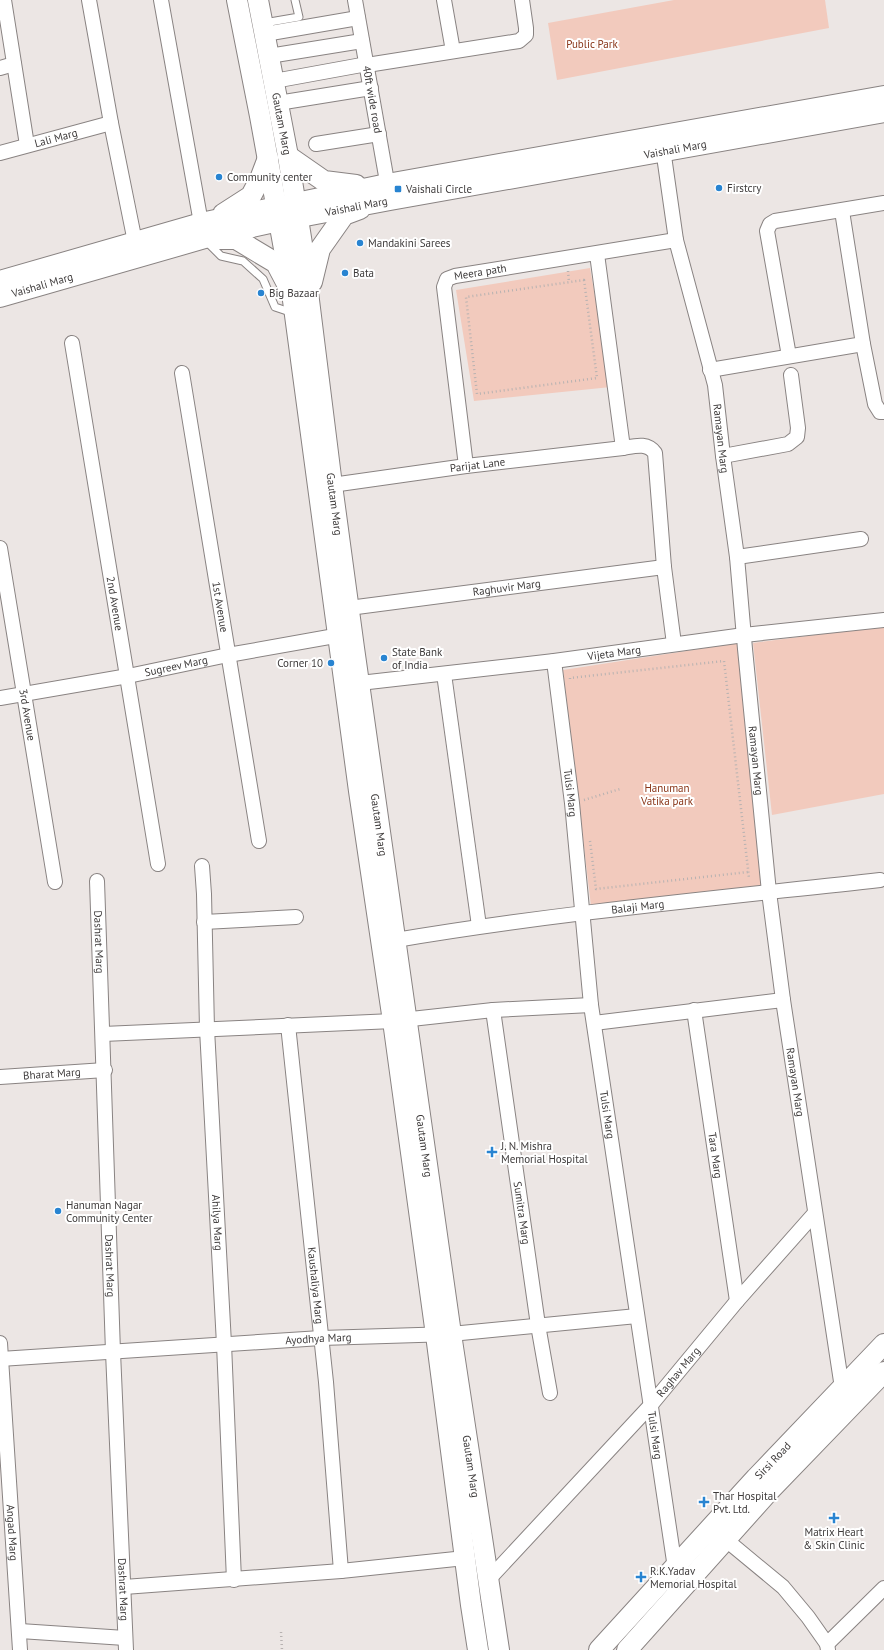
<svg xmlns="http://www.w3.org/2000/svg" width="884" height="1650" font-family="'PT Sans',sans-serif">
	<rect width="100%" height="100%" fill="#ece6e4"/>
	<g fill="#f2cabd">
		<path d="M674,0h151l4,28 -272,52 -9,-57z"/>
		<path d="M590,268l21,119 -137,14 -18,-111z"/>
		<path d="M884,626v168l-112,21 -19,-172z"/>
		<path d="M738,643l30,244 -177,19 -28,-236z"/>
	</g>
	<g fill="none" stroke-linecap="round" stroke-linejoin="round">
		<g stroke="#898382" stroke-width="9">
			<g id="lane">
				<path d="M264,23l35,-6 -4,-17"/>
				<path d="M206,241l15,15 22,5 20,18 12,28 18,6"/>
			</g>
		</g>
		<g stroke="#898382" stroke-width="16">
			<g id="street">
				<path d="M4,0l23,145"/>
				<path d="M89,0l22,123 24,119"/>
				<path d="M161,0l40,223"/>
				<path id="s1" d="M355,0l34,193"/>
				<path d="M444,0l9,51"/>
				<path d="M265,34l93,-16"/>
				<path d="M269,56l93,-15"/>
				<path d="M367,65l152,-24 7,-6v-7l-4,-28"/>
				<path d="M0,68l14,-4"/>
				<path d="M274,81l93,-17"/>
				<path d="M278,103l93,-15"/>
				<path id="s2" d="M662,142l14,98 39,145 8,71 14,101 8,92 24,243 14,108 59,388"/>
				<path d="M316,144l63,-10"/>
				<path id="s3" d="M0,153l111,-30"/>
				<path d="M597,254l26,194"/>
				<path id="s4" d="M72,343l86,521"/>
				<path d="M863,344l12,60 5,8h4"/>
				<path d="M789,356l-22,-125 3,-7 5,-3 109,-18"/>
				<path d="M710,370l153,-26 -21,-133"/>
				<path id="s5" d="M182,373l77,468"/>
				<path d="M723,456l65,-12 9,-7 1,-9 -7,-53"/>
				<path id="s6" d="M466,466l-22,-179 3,-8 8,-3 221,-36"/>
				<path id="s7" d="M332,485l134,-19 157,-18c12,-2 24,-6 32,5l9,114 10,77"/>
				<path id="s8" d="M0,548l55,334"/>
				<path d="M737,557l124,-18"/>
				<path id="s9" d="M349,608l315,-41"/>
				<path id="s10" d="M554,661l18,142 19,202 84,563"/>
				<path d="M444,674l35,252"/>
				<path id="s11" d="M351,684l203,-23 190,-26 140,-15"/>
				<path id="s12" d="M0,698l128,-22 100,-21 118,-21"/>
				<path id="s13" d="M202,866l2,28 3,135 17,315 10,236"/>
				<path id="s14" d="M97,881l16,471 13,298"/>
				<path d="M204,922l92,-5"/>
				<path id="s15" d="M396,940c160,-27 322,-42 484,-60"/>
				<path id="s16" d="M493,1010l45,315 12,68"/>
				<path id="s17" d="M694,1010l43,291"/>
				<path d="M594,1023l189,-23"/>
				<path id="s18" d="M288,1025l38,357 15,189"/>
				<path d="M103,1034l290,-13 100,-11 98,-5"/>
				<path id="s19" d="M0,1077l105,-7"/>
				<path id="s20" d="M0,1343l20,307"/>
				<path id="s21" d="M0,1359l321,-21 130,-4 186,-18"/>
				<path d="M719,1534l64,53 25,30 19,27 1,6"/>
				<path id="s22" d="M488,1580l162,-174 87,-105 78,-88"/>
				<path d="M124,1587l217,-16 124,-13"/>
				<path d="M20,1631l105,7"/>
				<path d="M827,1644l57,-56"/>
			</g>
		</g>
		<g stroke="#898382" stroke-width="22">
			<g id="secondary">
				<path d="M237,0l23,116 32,177 67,498 34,230 43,314 35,270 7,45"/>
				<path id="s23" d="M258,0l30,156 14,88 30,241 22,163 97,686 48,316"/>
				<path d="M288,156l36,25 32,4"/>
				<path d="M223,214l28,-18 9,-17 8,-21"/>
				<path d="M216,239h20l40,24 11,21"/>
				<path d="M0,281l201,-58 76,-16 110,-23 497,-88"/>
				<path d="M312,282l8,-33 24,-34 16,-6"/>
				<path id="s24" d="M0,297l212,-61 67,-15 111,-21 494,-88"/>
				<path id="s25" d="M599,1650l157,-172 128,-134"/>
				<path d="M627,1650l143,-160 114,-118"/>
			</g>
		</g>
		<g stroke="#b7b2b1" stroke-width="2.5" stroke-dasharray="1 3" stroke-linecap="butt">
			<path d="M568,271l1,11"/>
			<path d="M584,280l13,98 -120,16 -11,-97z"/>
			<path d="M570,679v-1l154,-17 25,217"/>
			<path d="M584,800l36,-11"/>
			<path d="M590,841l6,48 152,-17"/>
			<path d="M281,1632l1,18"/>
		</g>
		<use href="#lane" stroke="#fff" stroke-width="7"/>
		<use href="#street" stroke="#fff" stroke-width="14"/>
		<use href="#secondary" stroke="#fff" stroke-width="20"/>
	</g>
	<g fill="#2884d1" stroke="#fff" stroke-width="1.5">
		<circle cx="219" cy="177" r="4"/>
		<circle cx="719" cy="188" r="4"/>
		<rect x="394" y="185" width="8" height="8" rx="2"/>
		<circle cx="360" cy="243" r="4"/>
		<circle cx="345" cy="273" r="4"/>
		<circle cx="261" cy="293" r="4"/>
		<circle cx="384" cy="658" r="4"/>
		<circle cx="331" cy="663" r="4"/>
		<path d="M490 1146h4v4h4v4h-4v4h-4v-4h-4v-4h4z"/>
		<circle cx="58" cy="1211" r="4"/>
		<path d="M702 1496h4v4h4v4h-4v4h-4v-4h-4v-4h4z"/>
		<path d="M832 1512h4v4h4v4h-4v4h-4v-4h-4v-4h4z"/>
		<path d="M639 1571h4v4h4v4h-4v4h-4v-4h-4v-4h4z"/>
	</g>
	<g text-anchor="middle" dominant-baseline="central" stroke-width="4" stroke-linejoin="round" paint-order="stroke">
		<g font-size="11" fill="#893518" stroke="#fff">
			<text x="592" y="44">Public Park</text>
			<text x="667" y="788">Hanuman<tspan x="667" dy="13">Vatika park</tspan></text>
		</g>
		<g font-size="11" fill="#3e3b3b" stroke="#fff">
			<text stroke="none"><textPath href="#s1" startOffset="101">40ft wide road</textPath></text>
			<text stroke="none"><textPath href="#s23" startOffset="126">Gautam Marg</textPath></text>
			<text stroke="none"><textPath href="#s3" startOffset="58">Lali Marg</textPath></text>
			<text stroke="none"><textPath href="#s24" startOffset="692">Vaishali Marg</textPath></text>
			<text stroke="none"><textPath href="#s24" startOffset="368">Vaishali Marg</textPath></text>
			<text stroke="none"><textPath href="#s6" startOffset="223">Meera path</textPath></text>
			<text stroke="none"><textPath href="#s24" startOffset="44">Vaishali Marg</textPath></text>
			<text stroke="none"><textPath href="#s2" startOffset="303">Ramayan Marg</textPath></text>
			<text stroke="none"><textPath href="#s7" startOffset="147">Parijat Lane</textPath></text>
			<text stroke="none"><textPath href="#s23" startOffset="510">Gautam Marg</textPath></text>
			<text stroke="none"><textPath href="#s9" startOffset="159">Raghuvir Marg</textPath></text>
			<text stroke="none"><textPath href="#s4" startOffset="264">2nd Avenue</textPath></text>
			<text stroke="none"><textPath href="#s5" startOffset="237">1st Avenue</textPath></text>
			<text stroke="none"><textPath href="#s11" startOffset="265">Vijeta Marg</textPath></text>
			<text stroke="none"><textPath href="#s12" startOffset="179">Sugreev Marg</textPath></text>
			<text stroke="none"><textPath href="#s8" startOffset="169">3rd Avenue</textPath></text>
			<text stroke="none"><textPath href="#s2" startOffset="627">Ramayan Marg</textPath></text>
			<text stroke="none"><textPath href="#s10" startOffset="133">Tulsi Marg</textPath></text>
			<text stroke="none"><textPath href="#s23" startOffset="834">Gautam Marg</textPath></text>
			<text stroke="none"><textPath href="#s15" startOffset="244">Balaji Marg</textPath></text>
			<text stroke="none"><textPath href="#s14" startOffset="61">Dashrat Marg</textPath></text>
			<text stroke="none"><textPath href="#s19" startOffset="52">Bharat Marg</textPath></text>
			<text stroke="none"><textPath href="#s2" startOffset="951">Ramayan Marg</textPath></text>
			<text stroke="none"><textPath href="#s10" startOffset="457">Tulsi Marg</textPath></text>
			<text stroke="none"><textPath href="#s23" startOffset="1158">Gautam Marg</textPath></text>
			<text stroke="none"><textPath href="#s17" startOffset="147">Tara Marg</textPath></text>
			<text stroke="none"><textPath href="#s16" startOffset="205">Sumitra Marg</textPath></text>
			<text stroke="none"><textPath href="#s13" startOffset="357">Ahilya Marg</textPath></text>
			<text stroke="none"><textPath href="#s14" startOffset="385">Dashrat Marg</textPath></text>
			<text stroke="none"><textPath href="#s18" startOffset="262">Kaushaliya Marg</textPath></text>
			<text stroke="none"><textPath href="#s21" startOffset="319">Ayodhya Marg</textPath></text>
			<text stroke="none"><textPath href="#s22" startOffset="282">Raghav Marg</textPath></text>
			<text stroke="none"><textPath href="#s10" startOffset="781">Tulsi Marg</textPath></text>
			<text stroke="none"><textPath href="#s25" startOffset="257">Sirsi Road</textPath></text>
			<text stroke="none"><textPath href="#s23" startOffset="1482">Gautam Marg</textPath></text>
			<text stroke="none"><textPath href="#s20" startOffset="190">Angad Marg</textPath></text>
			<text stroke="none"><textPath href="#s14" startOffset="709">Dashrat Marg</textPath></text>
		</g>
		<g font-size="11" fill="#3e3b3b" stroke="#fff" text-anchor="start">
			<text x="227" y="177">Community center</text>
			<text x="727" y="188">Firstcry</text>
			<text x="406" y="189">Vaishali Circle</text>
			<text x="368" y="243">Mandakini Sarees</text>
			<text x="353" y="273">Bata</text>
			<text x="269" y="293">Big Bazaar</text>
			<text x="392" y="652">State Bank<tspan x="392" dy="13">of India</tspan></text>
			<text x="323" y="663" text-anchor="end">Corner 10</text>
			<text x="501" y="1146">J. N. Mishra<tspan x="501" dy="13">Memorial Hospital</tspan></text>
			<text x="66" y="1205">Hanuman Nagar<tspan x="66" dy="13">Community Center</tspan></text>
			<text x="713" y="1496">Thar Hospital<tspan x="713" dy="13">Pvt. Ltd.</tspan></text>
			<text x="834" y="1532" text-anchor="middle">Matrix Heart<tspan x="834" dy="13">&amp; Skin Clinic</tspan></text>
			<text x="650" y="1571">R.K.Yadav<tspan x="650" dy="13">Memorial Hospital</tspan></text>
		</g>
	</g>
</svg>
